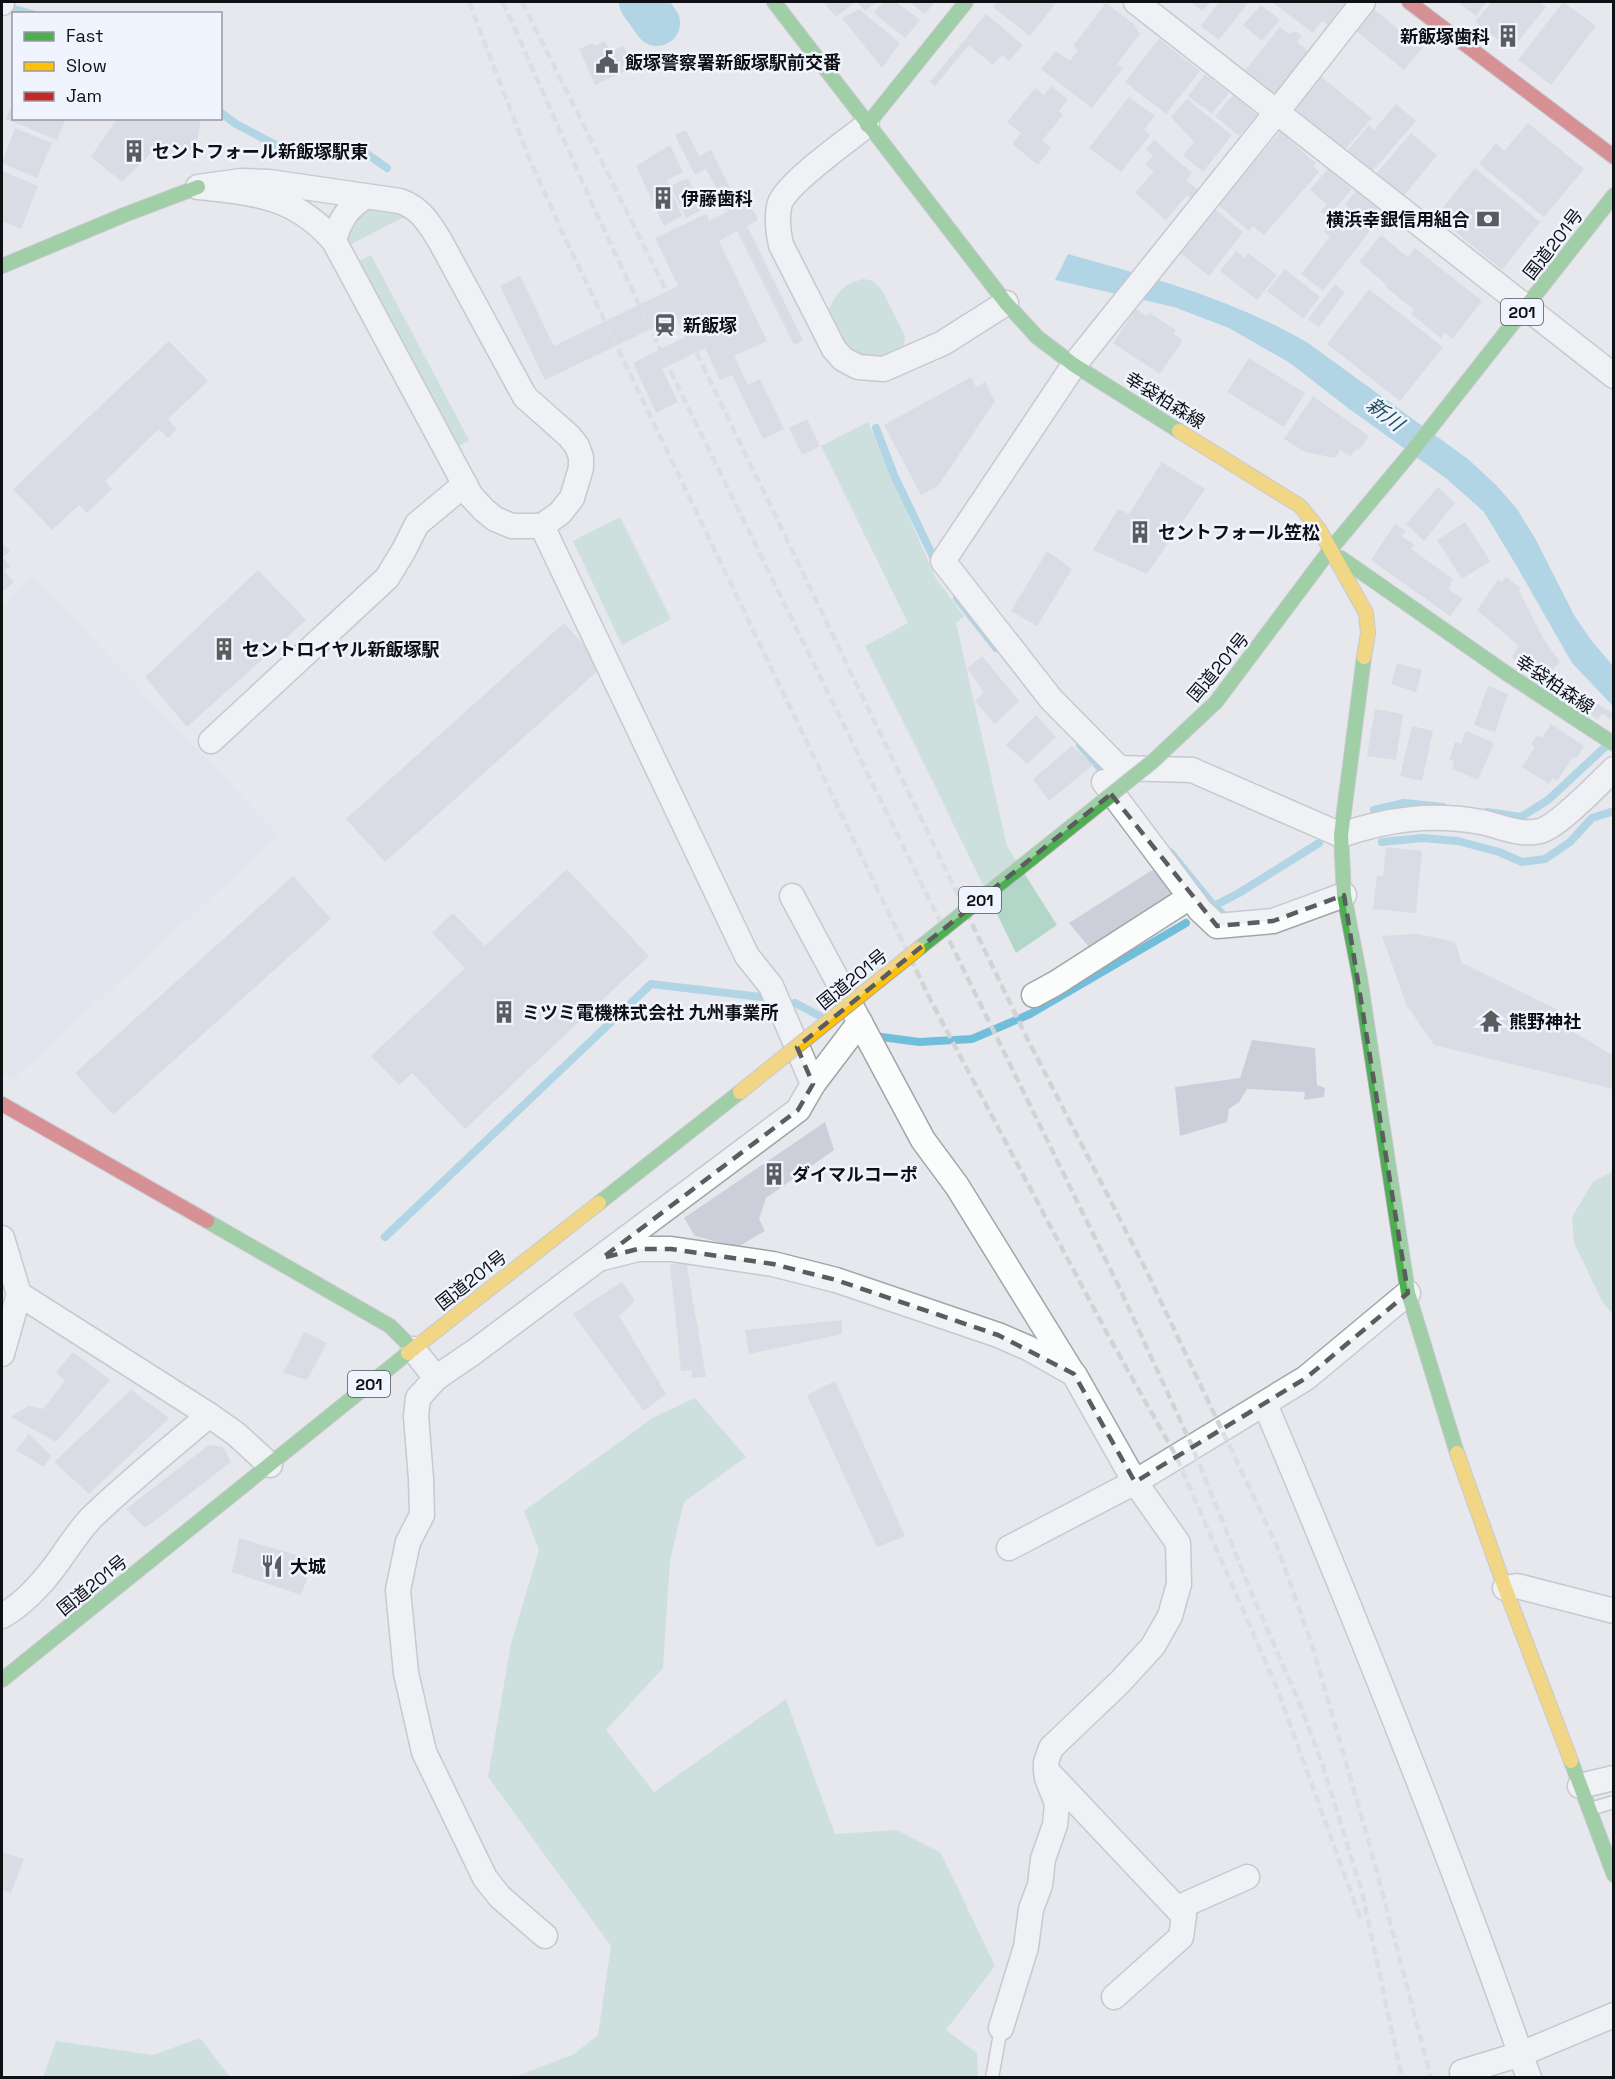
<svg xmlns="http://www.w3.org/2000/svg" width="1615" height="2079" font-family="'Space Grotesk','Noto Sans JP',sans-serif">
	<rect width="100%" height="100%" fill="#e6e8ee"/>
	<path fill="#e2e0ef" d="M33,576l246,260 -267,244 -10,-6v-467z"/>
	<g fill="#b2d7c9">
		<path d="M370,207l25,5 9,5 -56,29c-2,-20 6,-28 22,-39z"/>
		<path d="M371,255l98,185 -15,9 -97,-187z"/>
		<path d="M864,279l9,2 9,9 23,46 -1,11 -26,13c-35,-11 -35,-14 -51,-45 7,-20 16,-32 37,-36z"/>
		<path d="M868,422l67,155 29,39 -8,7 51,223 50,79 -41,28 -104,-214 -47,-93 43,-23 -87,-177z"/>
		<path d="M620,517l51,102 -49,26 -49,-104z"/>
		<path d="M1613,1171v144l-10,-12 -29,-60 -2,-26 21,-35z"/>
		<path d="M695,1398l51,59 -62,45 -14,58 -7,108 -57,62 48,62 132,-93 49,135 62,-4 44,23 54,113 -49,64 31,23 1,24h-463l59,-23 24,-19 13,-89 -123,-169 23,-133 28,-94 -15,-39 130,-94z"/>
		<path d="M200,2038l30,39h-187l13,-36 97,14z"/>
	</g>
	<g fill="#71beda">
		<path d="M626,2h30l8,10 -19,14z"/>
		<path d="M1068,254c82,23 165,45 240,89l160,116 28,26 21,24 19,31 38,75 17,25 22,26v40l-41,-43 -56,-98 -32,-53 -37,-33 -99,-71 -58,-45 -61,-35 -55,-21 -119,-27z"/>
	</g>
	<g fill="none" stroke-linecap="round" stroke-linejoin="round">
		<g stroke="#71beda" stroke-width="8">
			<path d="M3,6l29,8"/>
			<path d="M220,112l16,12 53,28 71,-3 27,19"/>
			<path d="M876,428l18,47 43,90"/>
			<path d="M957,598l39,50"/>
			<path d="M1080,745l28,32"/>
			<path d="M1374,810l30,-7 39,4"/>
			<path d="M1487,812l34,5 27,-17 57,-53"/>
			<path d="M1382,842l40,-4 36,3 41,11 23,10 23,-3 25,-17 22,-24 22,-7"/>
			<path d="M1171,853l43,53 14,13"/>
			<path d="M1214,906l25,-13 80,-50"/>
			<path d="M795,1003l25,13"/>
			<path d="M874,1036l45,6 53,-3 58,-25 156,-91"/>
			<path d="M385,1237l266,-253 110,13"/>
		</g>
		<path stroke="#71beda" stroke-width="46" d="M642,2l15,21"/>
	</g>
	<g fill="#cccfda">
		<path d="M823,2h32l-19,15z"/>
		<path d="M857,2h20l-12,9z"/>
		<path d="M883,2h13l24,18 -15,18 -31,-25z"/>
		<path d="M909,2h26l-10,12z"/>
		<path d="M997,2h60l-27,34 -37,-29z"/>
		<path d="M1191,2h19l-8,9z"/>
		<path d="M1219,2h30l-30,38 -18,-14z"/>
		<path d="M1272,2h74l-18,23 -6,-4 -9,12z"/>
		<path d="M1462,2h25l-11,14 -16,-12z"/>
		<path d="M1492,2h48l6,5 -35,43 -36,-28z"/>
		<path d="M1563,2l33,24 -45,59 -33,-25z"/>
		<path d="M1106,3l28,21 6,10 -23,30 6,4 -31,40 -51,-39 15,-18 14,10 8,-11 -5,-4z"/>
		<path d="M1261,5l19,15 -18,21 -19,-16z"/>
		<path d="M1373,8l30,25 6,-8 19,16 -24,29 -49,-40z"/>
		<path d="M859,9l41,34 -18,25 -40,-50z"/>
		<path d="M986,14l37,31 -14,16 -7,-6 -9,10 -24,-20 -34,41 -5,-4z"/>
		<path d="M1280,27l9,7 6,-3 7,5 -5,6 11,9 -36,45 -29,-23z"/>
		<path d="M1159,39l41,32 -34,43 -41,-32z"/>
		<path d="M605,41l5,11 14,-6 9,21 -38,18 -16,-36 14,-6 1,3z"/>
		<path d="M1205,74l24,19 -17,21 -24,-18z"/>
		<path d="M1319,75l53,43 -28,33 -53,-43z"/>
		<path d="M1051,86l17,13 -9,12 4,4 -21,26 9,7 -13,17 -26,-21 9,-11 -14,-11 28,-34 9,7z"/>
		<path d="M1233,95l24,20 -18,21 -24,-20z"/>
		<path d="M1129,97l26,19 -11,14 6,5 -29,37 -32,-24z"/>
		<path d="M1187,99l45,36 -29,37 -20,-17 11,-13 -23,-25z"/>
		<path d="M13,102l1,16h52l-9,22 -51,-21z"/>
		<path d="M1396,104l20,17 -45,52 -25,-21 23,-27 5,5z"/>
		<path d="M116,118h85l-5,32 -45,3 -29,29 -31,-25 25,-37z"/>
		<path d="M1528,123l56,46 -40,48 -65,-53 17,-21 8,8z"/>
		<path d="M15,128l37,15 -15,35 -35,-15z"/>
		<path d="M686,130l13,26 12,-6 27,54 9,-5 11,21 -11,6 56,114 -9,5 -57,-114 -18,10 48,100 -33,15 14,29 12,-6 24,50 -21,10 -31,-64 -12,5 -15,-32 -43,21 16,33 -22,11 -23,-50 52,-26 -9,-20 -131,63 -45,-94 20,-10 34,70 124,-60 -23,-48 51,-24 3,7 19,-9 -22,-43 -11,6 -20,-40z"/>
		<path d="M1280,132l36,31 -3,3 6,6 -55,63 -11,-9 -4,5 -32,-27z"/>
		<path d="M1411,133l26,22 -34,42 -27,-23z"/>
		<path d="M1154,140l38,33 -6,7 12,10 -7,9 -4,-4 -21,25 -31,-27 19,-22 -9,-7 8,-8 -7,-7z"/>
		<path d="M670,145l13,27 -16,8 15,36 -18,10 -28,-60z"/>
		<path d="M1475,168l65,54 -38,48 -66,-54z"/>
		<path d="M1328,169l24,20 -25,29 -6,-6 6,-8 -17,-14z"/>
		<path d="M2,171l36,15 -17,43 -19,-8z"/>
		<path d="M688,178l15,31 -17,9 -16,-32z"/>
		<path d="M1356,191l28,22 -61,78 -22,-17 29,-37 -6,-6 16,-21 7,5 4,-5 -6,-5z"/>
		<path d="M1213,208l30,24 -34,44 -31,-25z"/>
		<path d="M1381,235l27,22 7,-9 67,53 -30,38 -7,-6 -4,5 -30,-24 3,-4 -29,-24 1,-2 -27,-22z"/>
		<path d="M1236,251l9,7 3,-5 29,22 -20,25 -37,-29z"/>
		<path d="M1285,269l35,28 -17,22 -36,-28z"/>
		<path d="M1335,284l10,8 -26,35 -11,-8z"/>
		<path d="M1369,289l74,58 -43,54 -73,-57z"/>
		<path d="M1136,309l11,7 3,-3 26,17 -2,4 9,6 -23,34 -47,-31z"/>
		<path d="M169,341l39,40 -40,38 9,10 -9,9 -9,-9 -54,52 7,8 -25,24 -8,-8 -27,25 -39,-41z"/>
		<path d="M1249,358l56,35 -21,34 -57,-35z"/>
		<path d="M971,377l5,10 9,-5 10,19 -57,85 -17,9 -37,-70z"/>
		<path d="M1313,396l56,40 -10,14 -2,-2 -6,8 -11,-6 -5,8 -30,-6 -21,-13z"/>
		<path d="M807,419l13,27 -18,9 -13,-27z"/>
		<path d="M1162,462l43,27 -58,85 -54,-24 25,-41 11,5z"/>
		<path d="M1438,487l17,16 -31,38 -18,-17z"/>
		<path d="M1465,522l25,39 -28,18 -25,-39z"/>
		<path d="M1395,524l11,7 -5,5 14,9 -4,4 42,30 -5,10 15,10 -13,17 -79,-56z"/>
		<path d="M2,542l8,9 -7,6 7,9 -6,5 10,11 -10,9 -2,-3z"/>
		<path d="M1047,551l25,18 -35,57 -26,-15z"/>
		<path d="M258,570l48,50 -119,107 -42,-50z"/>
		<path d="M1506,577l14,11 -1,3 24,47 17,24 -18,19 -30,-24 7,-11 -42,-36 21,-30 4,2z"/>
		<path d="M564,623l39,43 -218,196 -39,-43z"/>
		<path d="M982,656l37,45 -24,23 -20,-23 9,-9 -17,-24z"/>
		<path d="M1397,663l25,7 -6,22 -25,-8z"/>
		<path d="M1488,686l20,8 -13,38 -21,-7z"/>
		<path d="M1586,696l28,18 -3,6 -9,-7 -4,7 -19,-14z"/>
		<path d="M1375,709l28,5 -7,46 -29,-4z"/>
		<path d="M1036,715l20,22 -29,27 -21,-19z"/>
		<path d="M1551,724l33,22 -8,13 -3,-2 -16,24 -4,-3 -4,6 -27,-17 13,-20 -4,-3 6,-9 5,3z"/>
		<path d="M1412,726l21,5 -11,50 -22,-5z"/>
		<path d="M1466,731l28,12 -16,37 -26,-11 2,-8 -5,-1 6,-18 6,2z"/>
		<path d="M1072,746l21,19 -44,36 -16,-22z"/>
		<path d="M1386,847l36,4 -6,62 -43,-4 4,-33h6z"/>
		<path d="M1157,867l21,24 -89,56 -20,-24z"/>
		<path d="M567,869l82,87 -184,173 -53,-56 -13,12 -28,-29 94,-88 -33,-35 21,-20 32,33z"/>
		<path d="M293,876l38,43 -218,196 -38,-42z"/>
		<path d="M1418,934l37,8 7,21 96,47 14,21 42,25 -1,33 -179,-44 -28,-41 -24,-68z"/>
		<path d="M1252,1040l63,8 2,37 8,3 -1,9 -20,3 1,-8 -58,-3 -8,13 -10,7 -2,13 -47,14 -5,-49 65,-9z"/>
		<path d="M825,1122l9,28 -68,48 -7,21 6,12 -27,16 -43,-11 -11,-18z"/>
		<path d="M686,1261l20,116 -15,1 2,-8 -12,1 -11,-106z"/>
		<path d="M622,1282l13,19 -16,15 47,78 -22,17 -71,-97z"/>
		<path d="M842,1320v14l-93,20 -4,-24z"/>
		<path d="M304,1332l23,11 -20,37 -24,-7z"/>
		<path d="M73,1352l37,28 -54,62 -45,-25 17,-11 15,3 22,-28 -9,-9z"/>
		<path d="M835,1381l70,155 -28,11 -70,-152z"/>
		<path d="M131,1390l38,28 -80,76 -35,-32z"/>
		<path d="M29,1434l22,22 -7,11 -28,-17z"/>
		<path d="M209,1445l14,2 8,15 -86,66 -19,-19z"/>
		<path d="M239,1538l75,22 -13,35 -69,-23z"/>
		<path d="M2,1852l22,7 -13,34 -9,-3z"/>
	</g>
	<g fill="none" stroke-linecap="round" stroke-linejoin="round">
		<g stroke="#a2a4a8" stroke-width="15">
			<g id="lane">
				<path d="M1590,1809l24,-7"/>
				<path d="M992,2078l9,-50"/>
			</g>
		</g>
		<g stroke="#a2a4a8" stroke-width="27">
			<g id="street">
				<path d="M1136,2l478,374"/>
				<path d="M1363,2l-87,111 -202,252 -131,196 108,138 68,69 73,2 149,65c47,-16 91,-22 140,-13 20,4 38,14 59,9 19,-5 58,-47 74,-62"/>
				<path d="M2,3v-1"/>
				<path d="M867,125c-20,16 -79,57 -87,78 -4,13 -2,28 1,42l53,104 9,10 15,8 26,2 59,-26 63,-40"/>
				<path d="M241,181l28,1 131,19c20,7 28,21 39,38l86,158 44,39 8,10 4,11v11l-9,30 -12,15 -18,13h-30l-17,-7 -11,-9 -13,-14 -137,-255c-40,-46 -80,-48 -136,-54z"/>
				<path d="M334,241c5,-20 14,-34 31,-44"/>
				<path d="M542,526l205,430 24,30 42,98"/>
				<path d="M211,741l176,-163 17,-28 13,-26 48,-40"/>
				<path d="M1104,782l96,128 17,16 56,-5 71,-26"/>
				<path d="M792,896l131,244 34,46 115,186"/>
				<path d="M1034,995l22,-12 134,-86"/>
				<path d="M2,1238l17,56 190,121 27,19 34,31"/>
				<path d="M602,1258l36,-9h33l102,15 63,16 162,55 30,13 46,26 61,108 43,61 1,41 -9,32 -17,30 -33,36 -69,66 -5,14v9l1,7 10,26 -2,21 -12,34 -3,26 -9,24 -5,38 -25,81"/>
				<path d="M413,1349l23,29 38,-26 324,-242 15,-26 47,-62"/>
				<path d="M2,1354l17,-60"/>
				<path d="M436,1378l-18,20 -2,18 5,63 1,36 -14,27 -10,48 8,83 18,79 61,126 15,19 45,39"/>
				<path d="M1265,1404c94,222 184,446 264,674"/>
				<path d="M1009,1548l126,-66 171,-104 102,-85"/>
				<path d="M1505,1588l12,-2 97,25"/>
				<path d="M2,1616c20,-11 40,-32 53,-50 12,-16 22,-33 36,-48 37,-36 79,-69 118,-103"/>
				<path d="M1050,1774l134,142 -3,21 -67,60"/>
				<path d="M1580,1786l34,-8"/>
				<path d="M1177,1908l70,-31"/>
				<path d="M1462,2072l59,-18 93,-39"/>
			</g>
		</g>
		<g stroke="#a2a4a8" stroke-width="16">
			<g id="fast">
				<path d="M774,2l232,301 31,34 37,28 105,66"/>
				<path d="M867,125l99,-123"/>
				<path d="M2,266l122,-51 74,-28"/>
				<path d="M1341,558l165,115 108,71"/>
				<path d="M1364,657l-23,178 3,60 16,83 48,315 49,160"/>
				<path d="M1216,702l114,-152 80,-96 204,-259"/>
				<path d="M599,1203l141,-111"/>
				<path d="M207,1221l183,105 23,23"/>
				<path d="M2,1680l406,-327"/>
				<path d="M1571,1761l43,114"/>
			</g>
		</g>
		<g stroke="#a2a4a8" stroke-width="16">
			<g id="slow">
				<path d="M1179,431l121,75 19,23 47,84 2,20 -4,24"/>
				<path d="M408,1353l191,-150"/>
				<path d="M1457,1453l48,135 66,173"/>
			</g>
		</g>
		<g stroke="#a2a4a8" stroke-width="16">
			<g id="jam">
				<path d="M1409,2l205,155"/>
				<path d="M2,1104l205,117"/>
			</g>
		</g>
		<use href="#lane" stroke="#fbfcfc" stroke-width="12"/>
		<use href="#street" stroke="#fbfcfc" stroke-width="24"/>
		<use href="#fast" stroke="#4caf50" stroke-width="14"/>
		<use href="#slow" stroke="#ffc107" stroke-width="14"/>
		<use href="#jam" stroke="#c62828" stroke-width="14"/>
		<g stroke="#d2d3d4" stroke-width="4.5" stroke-dasharray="9 4.5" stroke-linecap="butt">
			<path d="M469,2l60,156 34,76 368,767 178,336 67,119 100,230 85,234"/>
			<path d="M503,2l91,206 72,154 453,925 73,159 62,153 45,103 23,61 40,129 40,186"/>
			<path d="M522,2l157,314 348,722 118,230 132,278 35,99 58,201 61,232"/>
		</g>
		<g stroke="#a2a4a8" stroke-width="16" stroke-linecap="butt">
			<path id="fast-bridge" d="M918,949l234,-187 64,-60"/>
		</g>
		<g stroke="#a2a4a8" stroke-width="16" stroke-linecap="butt">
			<path id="slow-bridge" d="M740,1092l178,-143"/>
		</g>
		<use href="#fast-bridge" stroke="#4caf50" stroke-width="14"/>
		<use href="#slow-bridge" stroke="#ffc107" stroke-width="14"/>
	</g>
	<path d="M0 0H1615V2079H0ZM1111,794l106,132 56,-5 71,-26 64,398 -102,85 -171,104 -61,-108 -76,-39 -162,-55 -63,-16 -102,-15h-33l-36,9 196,-148 15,-26 -16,-37z" fill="#e6e8ee" fill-opacity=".55" fill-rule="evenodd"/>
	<path fill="none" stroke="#5a5c60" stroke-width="4.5" stroke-dasharray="12 8" stroke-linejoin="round" d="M1111,794l106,132 56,-5 71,-26 64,398 -102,85 -171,104 -61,-108 -76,-39 -162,-55 -63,-16 -102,-15h-33l-36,9 196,-148 15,-26 -16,-37z"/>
	<defs>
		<g id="building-bare" transform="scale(1.8)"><path d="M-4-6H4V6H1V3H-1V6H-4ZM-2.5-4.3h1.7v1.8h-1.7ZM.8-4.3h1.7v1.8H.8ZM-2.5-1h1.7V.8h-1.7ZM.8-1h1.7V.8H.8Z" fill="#5a5c60" stroke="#f0f4ff" stroke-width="2.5" paint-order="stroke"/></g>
		<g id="civic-bare" transform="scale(1.8)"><path d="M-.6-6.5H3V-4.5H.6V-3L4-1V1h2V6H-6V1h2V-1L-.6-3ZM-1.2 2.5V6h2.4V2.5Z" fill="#5a5c60" stroke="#f0f4ff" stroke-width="2.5" paint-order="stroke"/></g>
		<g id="bank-bare" transform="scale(1.8)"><path d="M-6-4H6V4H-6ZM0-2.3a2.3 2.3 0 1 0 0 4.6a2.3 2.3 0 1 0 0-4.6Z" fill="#5a5c60" stroke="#f0f4ff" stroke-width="2.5" paint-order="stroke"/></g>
		<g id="station-bare" transform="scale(1.8)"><path d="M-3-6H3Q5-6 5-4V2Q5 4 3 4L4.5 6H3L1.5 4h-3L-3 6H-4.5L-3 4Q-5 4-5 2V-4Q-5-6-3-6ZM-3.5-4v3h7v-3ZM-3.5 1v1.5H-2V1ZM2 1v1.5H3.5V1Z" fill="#5a5c60" stroke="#f0f4ff" stroke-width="2.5" paint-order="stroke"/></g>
		<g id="temple-bare" transform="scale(1.8)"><path d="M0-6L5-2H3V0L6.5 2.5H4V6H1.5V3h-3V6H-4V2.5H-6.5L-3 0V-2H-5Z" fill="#5a5c60" stroke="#f0f4ff" stroke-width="2.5" paint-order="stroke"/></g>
		<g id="restaurant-bare" transform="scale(1.8)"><path d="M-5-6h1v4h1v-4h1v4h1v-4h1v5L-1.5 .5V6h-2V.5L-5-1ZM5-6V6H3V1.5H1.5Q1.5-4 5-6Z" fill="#5a5c60" stroke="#f0f4ff" stroke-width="2.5" paint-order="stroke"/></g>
	</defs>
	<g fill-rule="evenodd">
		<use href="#building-bare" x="1508" y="36"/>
		<use href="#civic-bare" x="607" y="62"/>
		<use href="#building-bare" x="134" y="151"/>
		<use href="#building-bare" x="663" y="198"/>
		<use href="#bank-bare" x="1488" y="219"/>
		<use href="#station-bare" x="665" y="325"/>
		<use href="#building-bare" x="1140" y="532"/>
		<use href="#building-bare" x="224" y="649"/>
		<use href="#building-bare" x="504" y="1012"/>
		<use href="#temple-bare" x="1491" y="1021"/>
		<use href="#building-bare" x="774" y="1174"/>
		<use href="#restaurant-bare" x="272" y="1566"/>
	</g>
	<g text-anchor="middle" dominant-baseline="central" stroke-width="5" stroke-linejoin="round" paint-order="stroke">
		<g fill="#f0f4ff" stroke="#52545a" stroke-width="1.5">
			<rect x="1501" y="299" width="42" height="26" rx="4.5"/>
			<rect x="959" y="887" width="42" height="26" rx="4.5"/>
			<rect x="348" y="1371" width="42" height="26" rx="4.5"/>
		</g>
		<g font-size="16" font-weight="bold" fill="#0f1013">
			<text x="1522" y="312">201</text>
			<text x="980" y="900">201</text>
			<text x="369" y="1384">201</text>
		</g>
		<g font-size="18" font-weight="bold" fill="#0f1013" stroke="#f0f4ff" text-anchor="start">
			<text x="1490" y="36" text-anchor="end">新飯塚歯科</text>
			<text x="625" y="62">飯塚警察署新飯塚駅前交番</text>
			<text x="152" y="151">セントフォール新飯塚駅東</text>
			<text x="681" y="198">伊藤歯科</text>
			<text x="1470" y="219" text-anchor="end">横浜幸銀信用組合</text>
			<text x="683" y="325">新飯塚</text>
			<text x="1158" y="532">セントフォール笠松</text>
			<text x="242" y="649">セントロイヤル新飯塚駅</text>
			<text x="522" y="1012">ミツミ電機株式会社 九州事業所</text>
			<text x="1509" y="1021">熊野神社</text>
			<text x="792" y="1174">ダイマルコーポ</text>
			<text x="290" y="1566">大城</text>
		</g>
		<g font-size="18" fill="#0f1013" stroke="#f0f4ff">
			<text transform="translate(1553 244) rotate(-52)">国道201号</text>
			<text transform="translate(1165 400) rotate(32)">幸袋柏森線</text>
			<text transform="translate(1218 667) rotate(-50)">国道201号</text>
			<text transform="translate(1555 684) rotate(34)">幸袋柏森線</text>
			<text transform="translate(852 979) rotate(-39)">国道201号</text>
			<text transform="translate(471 1280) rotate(-38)">国道201号</text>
			<text transform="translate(92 1585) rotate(-39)">国道201号</text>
		</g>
		<g font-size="20" font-style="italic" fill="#214e5f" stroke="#f0f4ff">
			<text transform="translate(1385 414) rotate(38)">新川</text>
		</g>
	</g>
	<rect width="1615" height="2079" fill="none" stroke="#0f1013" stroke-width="6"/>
	<rect x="12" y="12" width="210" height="108" fill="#f0f4ff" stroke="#9699a1" stroke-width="1.5"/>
	<rect x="24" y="32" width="30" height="9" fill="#4caf50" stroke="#9699a1" stroke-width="1.5"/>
	<text x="66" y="42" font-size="18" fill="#0f1013">Fast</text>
	<rect x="24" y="62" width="30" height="9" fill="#ffc107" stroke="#9699a1" stroke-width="1.5"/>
	<text x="66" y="72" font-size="18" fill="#0f1013">Slow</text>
	<rect x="24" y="92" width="30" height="9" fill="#c62828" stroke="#9699a1" stroke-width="1.5"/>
	<text x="66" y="102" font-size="18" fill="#0f1013">Jam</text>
</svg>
